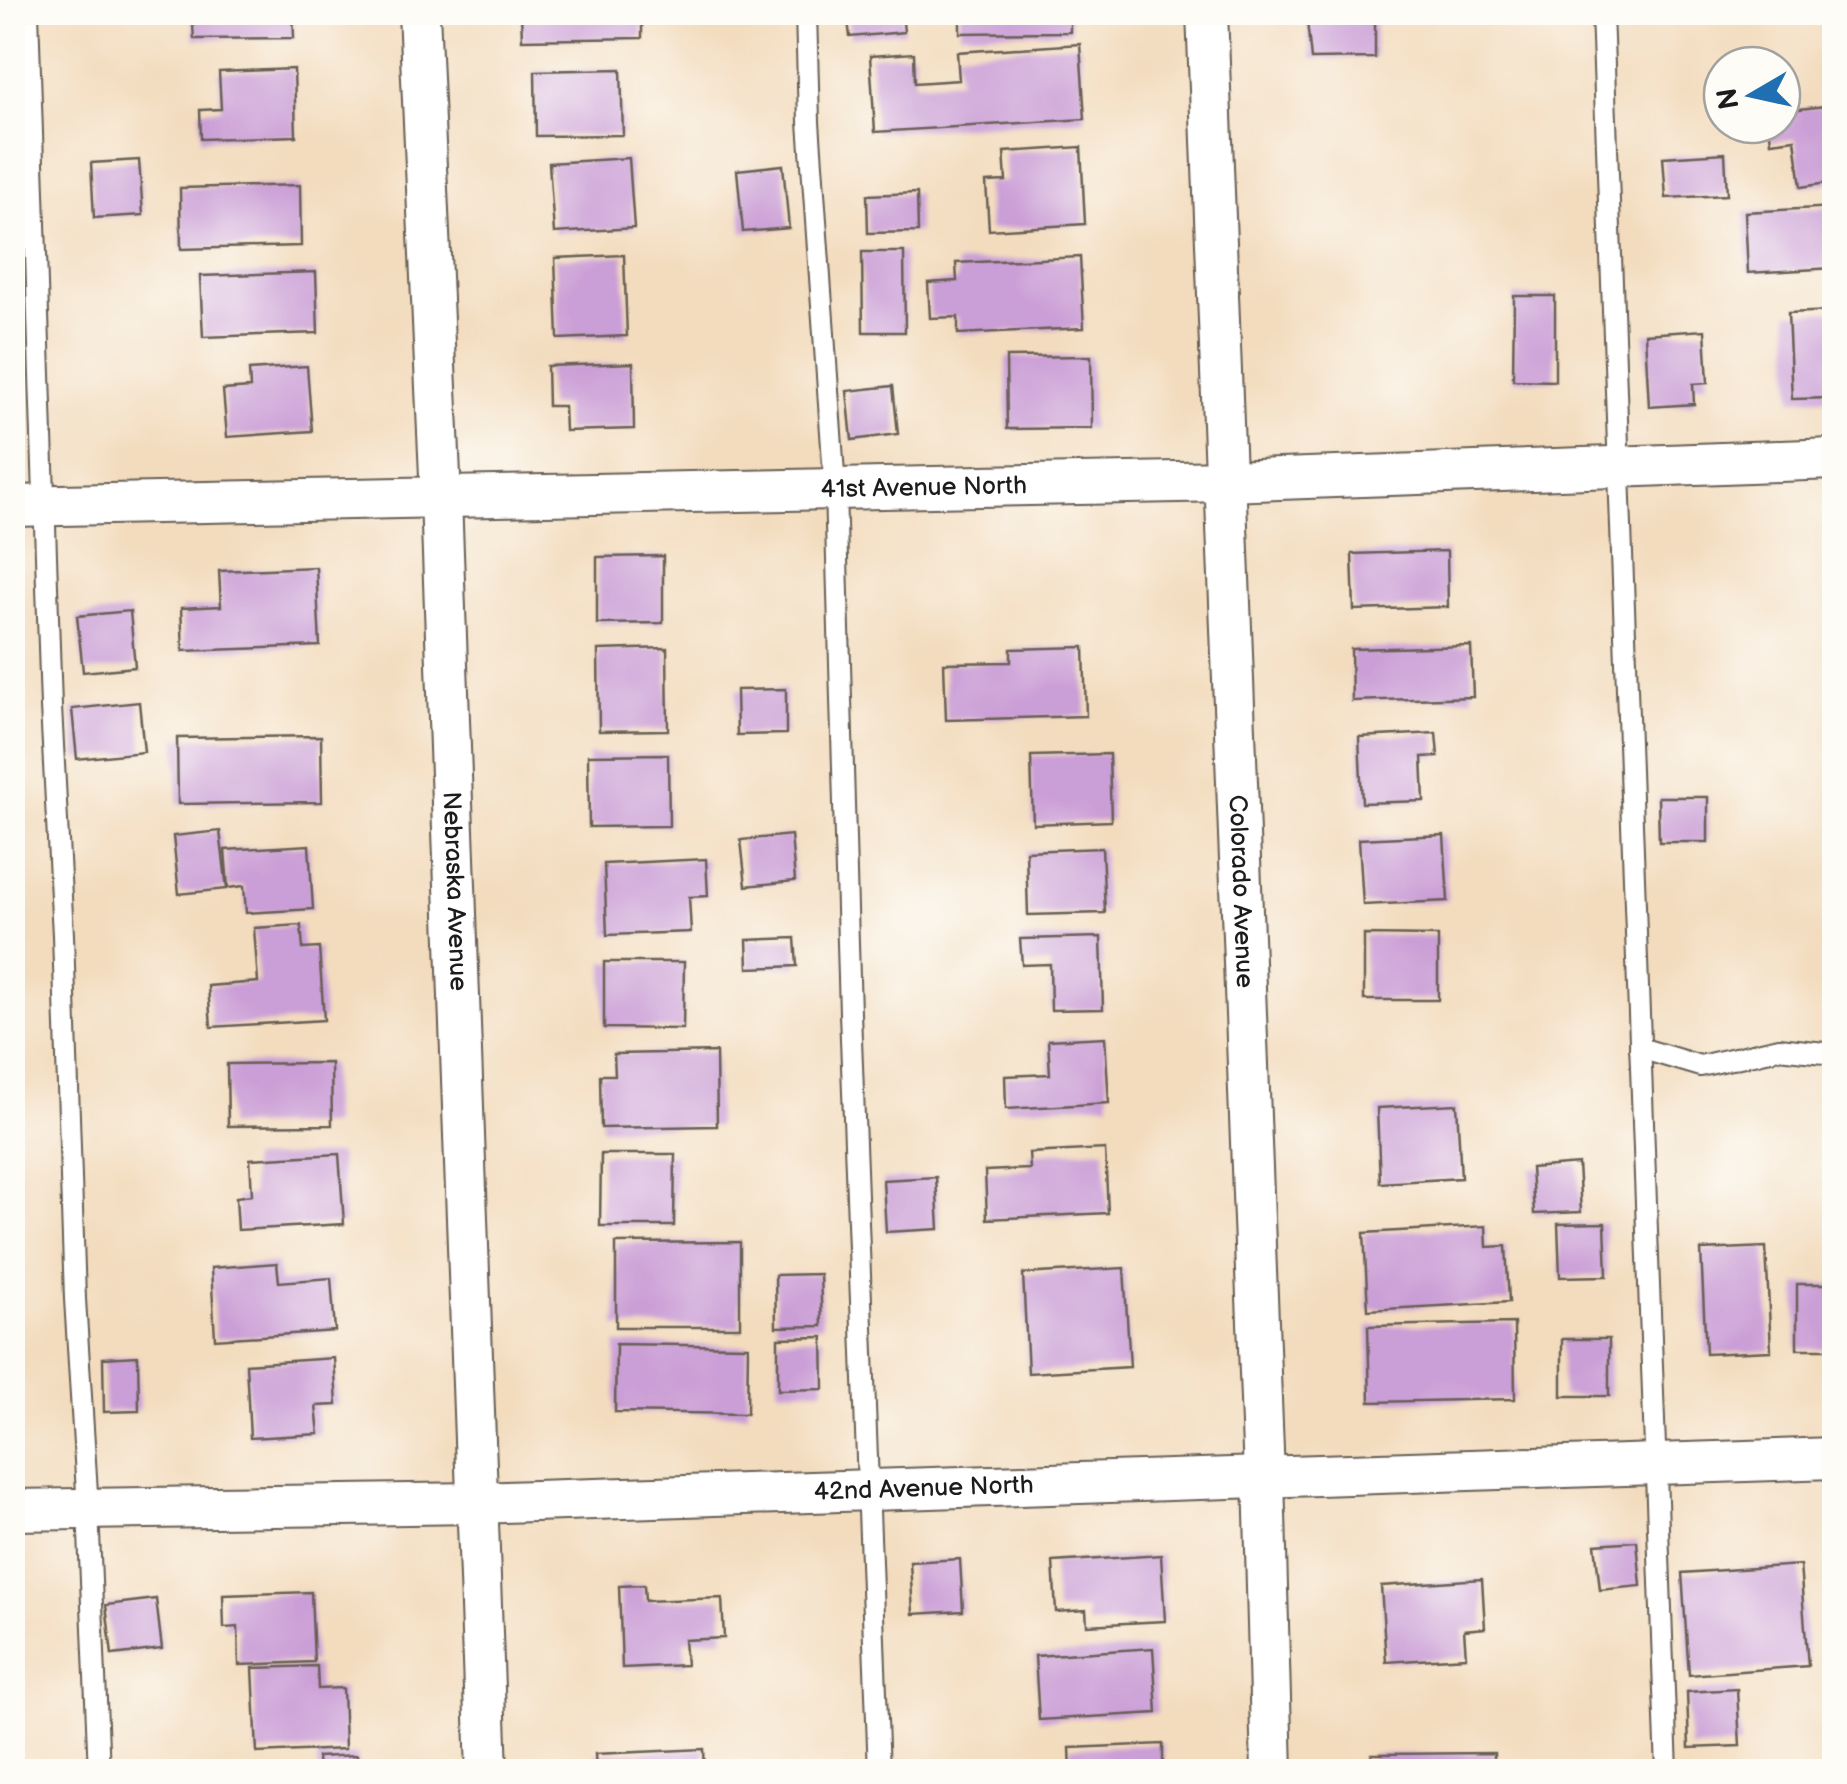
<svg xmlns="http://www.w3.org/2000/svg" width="1847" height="1784" font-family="'Balsamiq Sans',sans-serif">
	<rect width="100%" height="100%" fill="#fdfcf7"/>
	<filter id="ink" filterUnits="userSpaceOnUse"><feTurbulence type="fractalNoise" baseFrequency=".01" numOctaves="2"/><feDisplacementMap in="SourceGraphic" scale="20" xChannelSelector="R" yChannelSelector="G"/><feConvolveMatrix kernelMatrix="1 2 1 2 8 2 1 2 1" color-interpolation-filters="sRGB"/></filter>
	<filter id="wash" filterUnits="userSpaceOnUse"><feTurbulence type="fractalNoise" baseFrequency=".0048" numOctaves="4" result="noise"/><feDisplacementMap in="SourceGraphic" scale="40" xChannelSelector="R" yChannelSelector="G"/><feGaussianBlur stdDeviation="2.25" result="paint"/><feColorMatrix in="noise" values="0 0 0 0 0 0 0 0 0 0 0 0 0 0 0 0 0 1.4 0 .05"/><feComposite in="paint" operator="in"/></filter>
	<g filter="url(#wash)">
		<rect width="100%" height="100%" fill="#f3dcbe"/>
		<g id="blocks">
			<g fill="#ca9ed6">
				<path d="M192,12h101l1,26 -100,1z"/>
				<path d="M521,12h121v26l-120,2z"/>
				<path d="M847,12h55l2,20 -54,5z"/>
				<path d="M960,12h110v20l-110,1z"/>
				<path d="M1306,12h69v46l-64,1z"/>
				<path d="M1080,44l5,75 -210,13 -5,-76 44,-3 1,30 44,-3 -2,-28z"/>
				<path d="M294,69l2,67 -95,3 -1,-29 21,-1 -2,-37z"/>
				<path d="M621,69l2,66 -87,1 -1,-65z"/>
				<path d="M1834,105v77l-33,5 -6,-48 -24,3 -2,-17h13v-14z"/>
				<path d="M1081,147l4,77 -96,6 -3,-48 20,-1 -2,-29z"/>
				<path d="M1725,153l2,42 -61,3 -3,-41z"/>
				<path d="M629,158l5,70 -80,5 -5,-70z"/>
				<path d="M139,160l4,55 -49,3 -3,-55z"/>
				<path d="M783,165l6,63 -46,4 -6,-62z"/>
				<path d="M300,185l1,61 -120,3 -1,-61z"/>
				<path d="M917,193l1,39 -50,1 -1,-38z"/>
				<path d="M1834,207v61l-86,5 -3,-61z"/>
				<path d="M862,252h42l1,80h-42z"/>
				<path d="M624,255l3,81 -69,3 -3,-81z"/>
				<path d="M1080,257l4,71 -126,6v-17l-28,1 -2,-35 29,-2 -1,-18z"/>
				<path d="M316,272l2,61 -115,4 -3,-61z"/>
				<path d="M1514,296h41v85l-42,-1z"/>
				<path d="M1834,311v87l-42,1 -4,-86z"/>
				<path d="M1705,330l3,53 -15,1 1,20 -45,3 -4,-73z"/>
				<path d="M1091,356l1,72 -85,1 -1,-72z"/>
				<path d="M633,363l1,66 -69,2 -1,-25h-16l-1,-40z"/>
				<path d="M307,366l5,65 -85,6 -4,-47 27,-2 -1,-18z"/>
				<path d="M893,386l5,48 -46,6 -5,-49z"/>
				<path d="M1447,551l1,56 -94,3 -2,-56z"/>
				<path d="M663,556v67l-66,1v-67z"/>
				<path d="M316,567l4,79 -137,5 -2,-43 40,-2 -2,-35z"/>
				<path d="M130,611l5,56 -52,5 -6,-56z"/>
				<path d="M1471,646l2,51 -121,4 -1,-52z"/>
				<path d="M1084,647l2,69 -140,4 -2,-57 67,-1v-13z"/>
				<path d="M667,648l1,82 -69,1 -1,-81z"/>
				<path d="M786,689v45l-49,1 -1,-45z"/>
				<path d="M139,702l5,50 -67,7 -5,-50z"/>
				<path d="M1436,733l2,23 -16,1 2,44 -62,2 -3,-66z"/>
				<path d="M321,736l1,66 -144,2 -1,-66z"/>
				<path d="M668,754l1,72 -80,1 -1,-72z"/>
				<path d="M1109,754l2,67 -78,3 -2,-68z"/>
				<path d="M1658,797h50v45h-49z"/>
				<path d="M220,831l7,58 -48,5 -6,-58z"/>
				<path d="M791,835l4,46 -49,5 -5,-46z"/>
				<path d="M1444,835l4,66 -85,4 -4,-66z"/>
				<path d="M309,845l4,64 -67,4 -2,-27 -16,2 -3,-38z"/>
				<path d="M1102,848l3,65 -77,2 -2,-64z"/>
				<path d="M706,859l2,37 -19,1 2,35 -84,3 -3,-71z"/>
				<path d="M301,925l2,24 16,-1 5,72 -113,7 -3,-41 50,-4 -4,-54z"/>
				<path d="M1364,935l74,1v64h-74z"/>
				<path d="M1101,937l2,72 -52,1 -1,-46 -28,1 -2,-26z"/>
				<path d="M795,938l2,28 -49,2 -1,-28z"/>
				<path d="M604,962h80l-1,67 -79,-1z"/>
				<path d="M1105,1037l4,66 -103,6 -1,-33 45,-2 -2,-34z"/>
				<path d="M716,1052l1,74 -116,2 -1,-53h15l-1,-21z"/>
				<path d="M331,1063l1,62 -104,1 -1,-62z"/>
				<path d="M1457,1104l4,74 -81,5 -3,-75z"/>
				<path d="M1105,1149l3,64 -121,6 -2,-48 45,-2 -1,-16z"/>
				<path d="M339,1154l5,70 -106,6 -2,-33 16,-2 -2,-36z"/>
				<path d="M601,1154h74l-1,72h-74z"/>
				<path d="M1578,1164l3,48 -47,2 -3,-46z"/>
				<path d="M936,1177l3,52 -53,3 -3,-52z"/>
				<path d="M1605,1223l2,53 -47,1 -2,-53z"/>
				<path d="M1486,1226l1,21 19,-1 3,56 -141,8 -4,-77z"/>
				<path d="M740,1242v85h-124v-84z"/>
				<path d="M1766,1247l5,104 -65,3 -5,-104z"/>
				<path d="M277,1263l2,19 52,-4 4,53 -120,8 -4,-71z"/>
				<path d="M1124,1268l6,99 -102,6 -5,-99z"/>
				<path d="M820,1274l2,52 -46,1 -1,-52z"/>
				<rect x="1797" y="1284" width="37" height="65"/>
				<path d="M1514,1323l1,76 -145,3 -2,-76z"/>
				<path d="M823,1337l1,52 -46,1v-52z"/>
				<rect x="1562" y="1339" width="47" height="57"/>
				<path d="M616,1344l132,2 -1,68 -132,-2z"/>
				<path d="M138,1356l1,55 -35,1 -1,-54z"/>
				<path d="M334,1358l3,47 -21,1 3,28 -69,4 -4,-74z"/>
				<path d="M1637,1541l4,45 -41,4 -5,-46z"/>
				<path d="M1161,1555l4,66 -78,4 -1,-15 -30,2 -3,-50z"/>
				<path d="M960,1559l3,52 -50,3 -3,-52z"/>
				<path d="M1800,1565l8,101 -119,9 -7,-102z"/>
				<path d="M1482,1579l3,49 -21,2 2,27 -80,5 -5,-76z"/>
				<path d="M644,1585l1,16 77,-3 2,40 -40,2 2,25 -64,3 -3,-82z"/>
				<path d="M311,1592l3,70 -75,3 -1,-38 -14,1 -1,-33z"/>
				<path d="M156,1599l6,50 -50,6 -6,-50z"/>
				<path d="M1153,1648l4,65 -118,7 -4,-64z"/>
				<path d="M317,1666l1,23 25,-1 2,61 -88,4 -4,-85z"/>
				<path d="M1737,1689l3,57 -51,2 -2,-56z"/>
				<path d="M1163,1744v23l15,-1v6h-107l-1,-24z"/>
				<path d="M704,1749l1,23h-109l-1,-18z"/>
				<path d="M1494,1753v19h-122v-18z"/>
				<path d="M357,1755l1,17h-40l-1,-15z"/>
			</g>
		</g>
	</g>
	<g filter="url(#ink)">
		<use href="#blocks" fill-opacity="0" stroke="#675f55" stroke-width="2.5"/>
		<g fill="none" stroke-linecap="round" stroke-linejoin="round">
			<g stroke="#675f55" stroke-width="24">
				<g id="lane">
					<path d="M28,12l23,695 12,228 12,364 13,210 11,263"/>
					<path d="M806,12l3,110 26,367 15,524 29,759"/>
					<path d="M1602,12l65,1760"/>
					<path d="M1640,1048l60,18 79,-18 55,6"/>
				</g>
			</g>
			<g stroke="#675f55" stroke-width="44">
				<g id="street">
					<path id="s1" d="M419,12l22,486 46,1274"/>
					<path id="s2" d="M1207,12l57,1464 8,296"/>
					<path id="s3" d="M12,506l1215,-25 607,-22"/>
					<path id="s4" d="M12,1510l464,-7 1358,-45"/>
				</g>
			</g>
			<use href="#lane" stroke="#fff" stroke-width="20"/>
			<use href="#street" stroke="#fff" stroke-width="40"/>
		</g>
	</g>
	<g text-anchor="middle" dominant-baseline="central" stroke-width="8" stroke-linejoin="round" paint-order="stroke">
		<g font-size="25" fill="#1c1c1c" stroke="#fdfcf7">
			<text stroke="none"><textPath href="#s3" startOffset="912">41st Avenue North</textPath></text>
			<text stroke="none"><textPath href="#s1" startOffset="880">Nebraska Avenue</textPath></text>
			<text stroke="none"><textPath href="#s2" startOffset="880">Colorado Avenue</textPath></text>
			<text stroke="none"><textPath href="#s4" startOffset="912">42nd Avenue North</textPath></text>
		</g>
	</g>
	<rect width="1847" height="1784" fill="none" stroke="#fdfcf7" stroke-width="50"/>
	<g transform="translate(1752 95) rotate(261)"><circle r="48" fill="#fdfcf7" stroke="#a3a29f" stroke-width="2.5"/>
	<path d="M0-8L18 38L0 25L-18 38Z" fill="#1f6fb2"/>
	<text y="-15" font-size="28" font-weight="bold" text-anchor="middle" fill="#1c1c1c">N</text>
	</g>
</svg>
